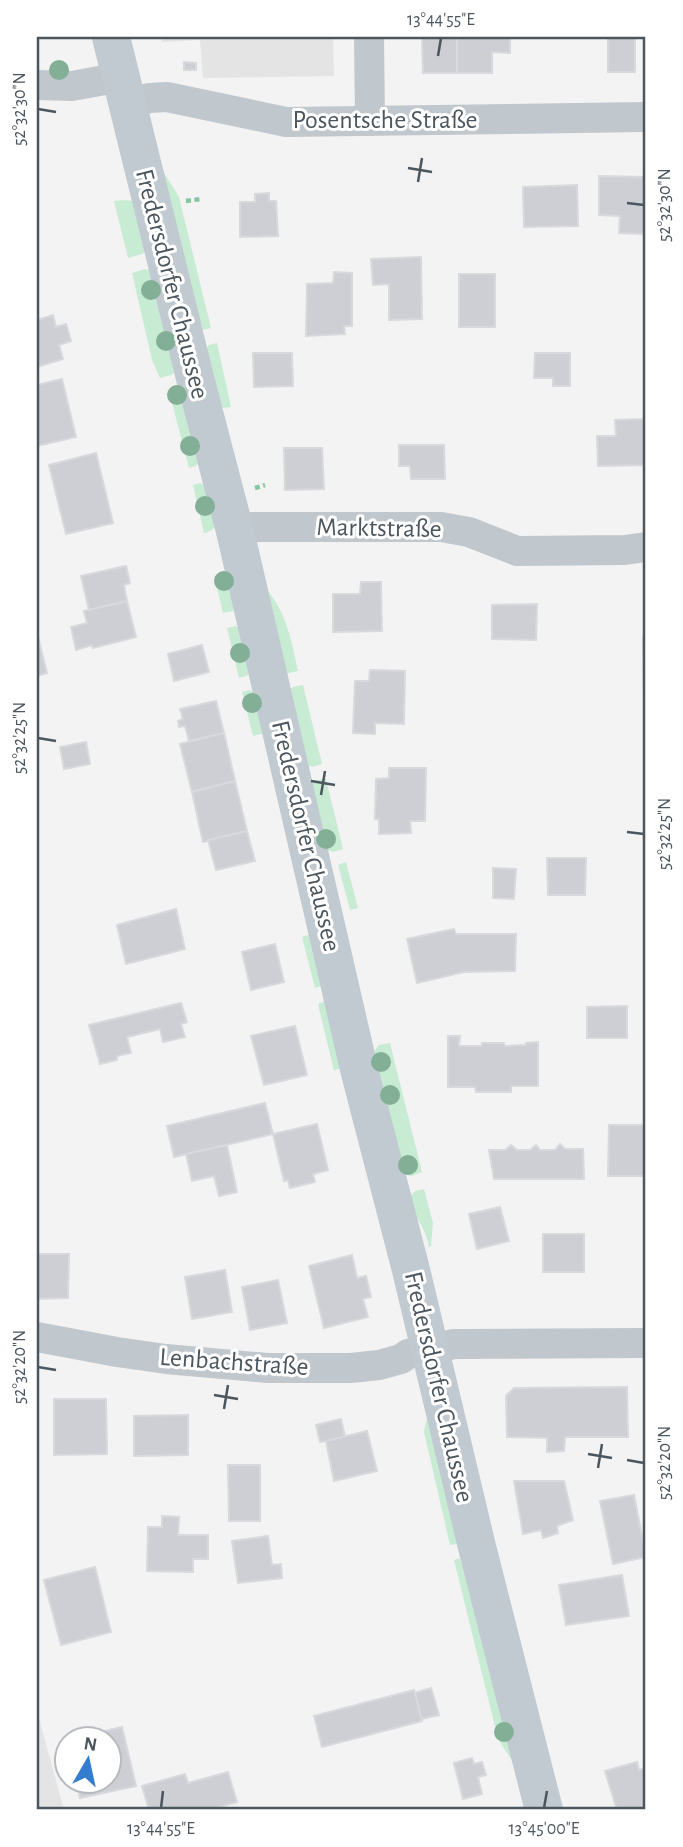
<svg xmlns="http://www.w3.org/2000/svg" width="683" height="1847" font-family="'Alegreya Sans',sans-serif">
	<rect width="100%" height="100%" fill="#f4f3f3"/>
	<g fill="#e5e4e4">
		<path d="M161,37h172l1,39 -131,2 -3,-38 -38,2z"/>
		<path d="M37,1711l27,99h-27z"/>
	</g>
	<g fill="#c8ebd4">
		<path d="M163,171l16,26 32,131 -8,2 -7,-3z"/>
		<path d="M125,200l14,2 12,46 -9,6 -14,4 -14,-57z"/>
		<path d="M145,269l12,4 22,96 -8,6 -11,3 -8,-18 -20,-87z"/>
		<path d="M217,343l14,64 -8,1 -21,-56 7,-7z"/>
		<path d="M178,390l23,68 -5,8 -7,2 -17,-65 -6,-10z"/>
		<path d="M200,483l8,4 9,38 -6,6 -7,2 -11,-48z"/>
		<path d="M229,572l8,33 -4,6 -10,2 -9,-37z"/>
		<path d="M268,591c19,24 24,51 30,80l-10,2 -9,-3z"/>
		<path d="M236,626l7,6 9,38 -5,6 -8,2 -12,-50z"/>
		<path d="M303,685l19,79 -10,3 -9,-4 -18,-69 8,-7z"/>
		<path d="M249,690l10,3 9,39 -15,4 -11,-44z"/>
		<path d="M326,779l17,70 -10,3 -10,-3 -15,-62 8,-7z"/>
		<path d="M346,862l12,46 -8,2 -12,-45z"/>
		<path d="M311,934l11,52 -7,2 -13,-51z"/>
		<path d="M325,1001l17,66 -8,4 -16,-67z"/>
		<path d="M390,1043l32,129 -10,4 -10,-2 -30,-120 7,-9z"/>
		<path d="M424,1189l9,34 -2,23 -2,1c-3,-19 -15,-31 -21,-48l7,-8z"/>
		<path d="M435,1420l28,119 -7,5 -6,1 -26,-113 2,-11z"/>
		<path d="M460,1558l56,209 -18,-28 -44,-179z"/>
	</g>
	<g fill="#cdcfd4" stroke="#d7d9dd" stroke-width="2">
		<path d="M422,37h35v36h-34z"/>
		<path d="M457,37h53v16l-18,-1v21h-35z"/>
		<rect x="608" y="37" width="27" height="35"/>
		<path d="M184,62l12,1v7h-12z"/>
		<path d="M599,176l47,1v57l-27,-1 1,-17 -21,-1z"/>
		<path d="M577,185l1,41 -54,1 -1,-40z"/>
		<path d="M269,193v8h7l2,35 -38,1v-35h15v-8z"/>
		<path d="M421,257l1,62 -33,1v-36l-16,1 -2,-26z"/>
		<path d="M334,272l18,1v53h-8l1,8 -39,2 1,-52 26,-1z"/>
		<rect x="459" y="274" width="36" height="53"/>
		<path d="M53,315l3,12 10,-3 5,17 -12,4 4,14 -26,8v-47z"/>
		<path d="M253,353h39l1,33 -39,1z"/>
		<path d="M535,353h35v33h-17v-8h-19z"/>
		<path d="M62,379l14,58 -39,9v-61z"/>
		<path d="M646,419v46l-48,1 -1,-30h19l-1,-16z"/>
		<path d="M399,445h45l1,34h-34l-1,-13h-11z"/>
		<path d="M284,448h38l2,41 -39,1z"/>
		<path d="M96,453l17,70 -47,11 -17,-69z"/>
		<path d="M126,566l4,17 -6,2 3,16 -38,9 -8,-34z"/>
		<path d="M361,582h20l1,49 -49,1v-38h27z"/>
		<path d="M127,601l9,36 -43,11 -1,-3 -16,5 -5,-23 16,-4 -3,-12z"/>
		<path d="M537,604l-1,36 -44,-1v-34z"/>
		<path d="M37,633l10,40 -10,3z"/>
		<path d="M643,637h3v53h-2z"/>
		<path d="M202,645l7,27 -35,9 -6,-27z"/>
		<path d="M370,670l35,1 -1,53 -29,-1v11l-22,-1 2,-52h14z"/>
		<path d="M216,701l8,32 -35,8 -4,-15 -6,1 -1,-6 5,-2 -3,-10z"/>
		<path d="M224,733l11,48 -43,11 -12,-48z"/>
		<path d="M86,742l4,22 -26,5 -4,-22z"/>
		<path d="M389,768h37l-1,53h-15l1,12 -32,1v-15h-4l1,-40 13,-1z"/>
		<path d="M235,781l12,50 -44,11 -11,-50z"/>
		<path d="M247,831l8,30 -39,9 -8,-30z"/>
		<path d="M547,858h39l-1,37h-37z"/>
		<path d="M493,868l23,1 -2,30 -21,-1z"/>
		<path d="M176,909l9,40 -59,15 -9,-39z"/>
		<path d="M454,929l2,5h60l-1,37 -51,1 -47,11 -10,-44z"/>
		<path d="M275,944l9,38 -33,8 -9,-38z"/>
		<path d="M181,1003l6,19 -6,2 4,13 -22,5 -3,-13 -33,8 4,16 -14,3v4l-17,4 -11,-39z"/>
		<path d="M627,1006v32h-40v-31z"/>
		<path d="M295,1026l12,49 -43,10 -13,-49z"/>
		<path d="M448,1036h12l-1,10h23v-3h22l1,3 21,-1v-2l12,-1v44h-27v6h-35l-1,-5h-27z"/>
		<path d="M265,1103l8,31 -99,23 -7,-31z"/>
		<path d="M317,1124l11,46 -15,4 2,8 -25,6 -2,-8 -4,1 -11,-47z"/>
		<path d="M609,1125h37v51h-38z"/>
		<path d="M560,1144l5,5h18l1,30h-90l-5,-29h16l6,-5 6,5h13l6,-5 4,5h15z"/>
		<path d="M227,1145l10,47 -18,4 -5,-20 -22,5 -6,-27z"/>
		<path d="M500,1207l9,34 -32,8 -8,-35z"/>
		<rect x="543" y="1234" width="41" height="38"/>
		<path d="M37,1254h32l-1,44 -31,1z"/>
		<path d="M352,1255l5,23 9,-2 5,21 -8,2 5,18 -44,11 -15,-62z"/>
		<path d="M225,1270l7,42 -40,7 -7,-42z"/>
		<path d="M278,1280l9,43 -37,7 -8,-43z"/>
		<path d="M627,1387l1,50h-63l-1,14 -17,1v-14l-40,-1 -1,-41 8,-8z"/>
		<path d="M54,1399h52l1,55 -53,1z"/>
		<path d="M188,1415v40l-54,1v-40z"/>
		<path d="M341,1419l4,18 -25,5 -4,-17z"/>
		<path d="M367,1431l10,40 -43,10 -8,-40z"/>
		<path d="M228,1465h32v56h-31z"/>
		<path d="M514,1481h50l9,39 -16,6 1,7 -15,5 -2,-8 -18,4z"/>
		<path d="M634,1495l12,62 -33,7 -13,-63z"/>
		<path d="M162,1516l17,1 -1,18h30v24h-15v13l-46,-1 1,-44h14z"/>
		<path d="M268,1536l4,29 9,-1 1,14 -44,5 -6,-42z"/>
		<path d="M95,1567l16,65 -50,13 -17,-65z"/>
		<path d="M622,1575l7,41 -63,9 -7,-40z"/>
		<path d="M431,1688l8,27 -18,4 -6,-26z"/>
		<path d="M414,1690l8,31 -100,26 -8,-31z"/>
		<path d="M122,1727l14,59 -56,12 -4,-18h32v-42h-27l-1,-1z"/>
		<path d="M472,1758l2,6 8,-2 4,13 -8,2 4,17 -19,5 -9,-36z"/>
		<path d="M637,1762l2,8 7,-2v42h-29l-12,-39z"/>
		<path d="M228,1772l9,30 -28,8h-60l-7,-24 43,-12 3,9z"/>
	</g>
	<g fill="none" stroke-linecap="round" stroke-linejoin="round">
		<g stroke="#84c5a2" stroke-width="4.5" stroke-dasharray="5 3.5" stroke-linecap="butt">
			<path d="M186,201l15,-2"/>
			<path d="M255,488l10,-3"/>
		</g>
		<g stroke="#c0c7cd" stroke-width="30">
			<path d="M369,37l1,84"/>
			<path d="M37,85l35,1 49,-9"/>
			<path d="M128,104l21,-6 18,-1 119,25 360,-5"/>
			<path d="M235,531l17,-4h189l28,5 48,19 108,-1 21,-3"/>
			<path d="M37,1337l80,15 49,7 102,9h83l28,-3 22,-6 7,-5 46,-10 192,-1"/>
		</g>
		<path stroke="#c1c9d1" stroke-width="38" d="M111,37l84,341 40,153 125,542 51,197 66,277 67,263"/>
	</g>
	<g fill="#82af96">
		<circle cx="59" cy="70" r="10"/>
		<circle cx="151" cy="290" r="10"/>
		<circle cx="166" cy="341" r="10"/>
		<circle cx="177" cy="395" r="10"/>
		<circle cx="190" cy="446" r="10"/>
		<circle cx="205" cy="506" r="10"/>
		<circle cx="224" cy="581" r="10"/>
		<circle cx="240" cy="653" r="10"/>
		<circle cx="252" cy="703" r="10"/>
		<circle cx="326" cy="839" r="10"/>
		<circle cx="381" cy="1062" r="10"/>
		<circle cx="390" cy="1095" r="10"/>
		<circle cx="408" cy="1165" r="10"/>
		<circle cx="504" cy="1732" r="10"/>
	</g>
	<path fill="none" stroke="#4c565e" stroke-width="2.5" d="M438,56l3,-18M38,109l18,3M408,168l24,4M418,182l4,-24M627,203l17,2M38,738l18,3M311,781l24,4M321,795l4,-24M627,832l17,2M38,1367l18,3M214,1395l24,4M224,1409l4,-24M588,1454l24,4M627,1460l17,3M598,1468l4,-24M161,1808l2,-17M544,1808l3,-17"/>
	<g text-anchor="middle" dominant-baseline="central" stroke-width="6" stroke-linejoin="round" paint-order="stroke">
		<g font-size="26" fill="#4c565e" stroke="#fff">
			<text x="385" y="120">Posentsche Straße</text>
			<text transform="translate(172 284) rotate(76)">Fredersdorfer Chaussee</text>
			<text transform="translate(379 528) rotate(1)">Marktstraße</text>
			<text transform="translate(306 836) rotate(77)">Fredersdorfer Chaussee</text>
			<text transform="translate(234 1362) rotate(4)">Lenbachstraße</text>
			<text transform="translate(439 1387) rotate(77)">Fredersdorfer Chaussee</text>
		</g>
	</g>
	<rect width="683" height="1847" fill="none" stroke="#ffffff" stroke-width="77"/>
	<g transform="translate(88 1760) rotate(9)"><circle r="33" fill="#ffffff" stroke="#b7bbbf" stroke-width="2"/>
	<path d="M0-5L12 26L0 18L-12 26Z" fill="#327dcf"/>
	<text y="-10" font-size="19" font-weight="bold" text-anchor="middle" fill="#4c565e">N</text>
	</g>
	<rect x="38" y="38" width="606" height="1770" fill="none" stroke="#4c565e" stroke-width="2.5"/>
	<g font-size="18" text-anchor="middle" fill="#4c565e">
		<text x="441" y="25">13°44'55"E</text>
		<text transform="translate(19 109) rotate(-90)" y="6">52°32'30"N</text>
		<text transform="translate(664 205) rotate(-90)" y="6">52°32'30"N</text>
		<text transform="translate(19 738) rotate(-90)" y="6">52°32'25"N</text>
		<text transform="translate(664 834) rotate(-90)" y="6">52°32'25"N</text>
		<text transform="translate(19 1367) rotate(-90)" y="6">52°32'20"N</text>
		<text transform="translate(664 1463) rotate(-90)" y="6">52°32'20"N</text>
		<text x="161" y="1834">13°44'55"E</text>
		<text x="544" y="1834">13°45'00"E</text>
	</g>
</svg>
